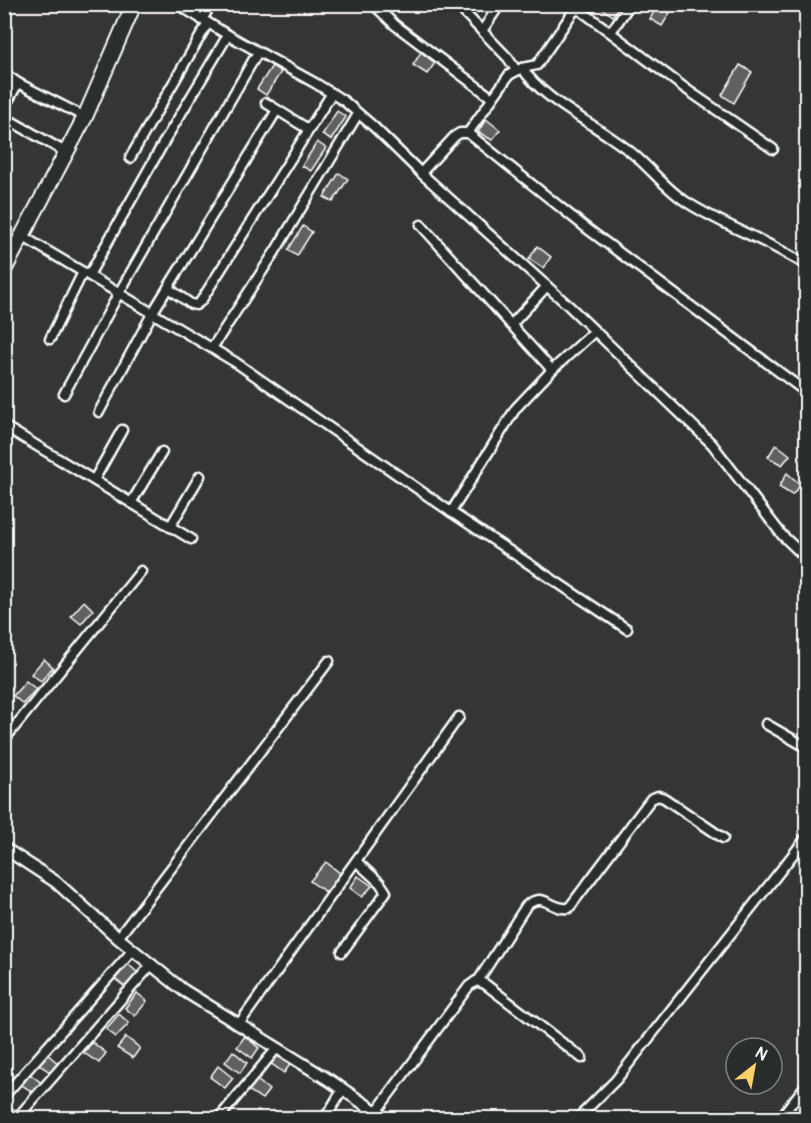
<svg xmlns="http://www.w3.org/2000/svg" width="811" height="1123" font-family="Pangolin,sans-serif">
	<rect width="100%" height="100%" fill="#333536"/>
	<filter id="ink" filterUnits="userSpaceOnUse"><feTurbulence type="fractalNoise" baseFrequency=".0167" numOctaves="2"/><feDisplacementMap in="SourceGraphic" scale="12" xChannelSelector="R" yChannelSelector="G"/><feConvolveMatrix kernelMatrix="1 2 1 2 8 2 1 2 1" color-interpolation-filters="sRGB"/></filter>
	<g filter="url(#ink)">
		<g fill="#5f6162" stroke="#fff" stroke-width="1.5">
			<path d="M595,4h25l-7,12z"/>
			<path d="M658,4h7l7,5 -10,17 -12,-7z"/>
			<path d="M421,52l14,11 -8,11 -14,-9z"/>
			<path d="M740,65l12,7 -18,31 -12,-8z"/>
			<path d="M272,66l9,6 -15,23 -9,-6z"/>
			<path d="M337,111l9,6 -15,23 -9,-5z"/>
			<path d="M486,119l14,11 -8,10 -14,-8z"/>
			<path d="M317,142l9,6 -15,23 -9,-5z"/>
			<path d="M339,173l9,6 -15,23 -9,-5z"/>
			<path d="M303,226l9,6 -15,24 -9,-6z"/>
			<path d="M537,246l14,11 -8,11 -14,-9z"/>
			<path d="M776,444l14,11 -8,10 -14,-8z"/>
			<path d="M787,473l14,12 -9,10 -13,-8z"/>
			<path d="M84,601l9,9 -12,14 -10,-8z"/>
			<path d="M44,659l9,8 -12,14 -10,-7z"/>
			<path d="M26,681l10,8 -13,15 -10,-8z"/>
			<path d="M326,862l15,12 -14,19 -17,-12z"/>
			<path d="M358,876l14,10 -10,11 -12,-9z"/>
			<path d="M128,964l10,9 -13,14 -10,-8z"/>
			<path d="M137,993l10,8 -12,15 -10,-8z"/>
			<path d="M119,1014l10,9 -13,14 -10,-8z"/>
			<path d="M245,1036l14,12 -7,10 -15,-11z"/>
			<path d="M126,1037l14,11 -7,10 -16,-10z"/>
			<path d="M92,1042l14,11 -7,10 -15,-10z"/>
			<path d="M233,1051l14,12 -7,10 -15,-11z"/>
			<path d="M277,1051l14,12 -7,10 -15,-11z"/>
			<path d="M46,1053l14,12 -7,9 -15,-10z"/>
			<path d="M218,1066l15,12 -8,10 -15,-11z"/>
			<path d="M30,1074l14,11 -7,10 -15,-10z"/>
			<path d="M255,1078l14,12 -7,9 -15,-10z"/>
			<path d="M5,1102l12,11 -4,5h-9z"/>
		</g>
		<g fill="none" stroke-linecap="round" stroke-linejoin="round">
			<g stroke="#fff" stroke-width="13">
				<g id="minor">
					<path d="M177,4l51,31 87,48 29,18 30,26 47,46 148,133 143,138 70,91 24,23"/>
					<path d="M373,4l22,21 97,73"/>
					<path d="M456,4l52,54 8,12"/>
					<path d="M4,5l1,-1"/>
					<path d="M202,20l9,-16"/>
					<path d="M482,31l18,-27"/>
					<path d="M611,32l19,-28"/>
					<path d="M522,68c19,28 54,46 82,65 12,8 26,17 37,28 15,14 29,31 47,42 38,24 81,38 118,62"/>
					<path d="M4,73l14,10 67,34"/>
					<path d="M266,103l42,26"/>
					<path d="M4,108l14,-25"/>
					<path d="M4,117l63,36"/>
					<path d="M468,133l41,-58 13,-7 15,-3 36,-53 6,-3 107,80 87,60"/>
					<path d="M130,158l78,-135"/>
					<path d="M421,173l34,-37 5,-3h8l117,94 221,165"/>
					<path d="M421,225l131,145"/>
					<path d="M22,236l213,126 216,150 176,117"/>
					<path d="M89,275l75,-133 64,-107"/>
					<path d="M168,288l23,16 5,1 5,-4 131,-208"/>
					<path d="M511,325l36,-39"/>
					<path d="M50,339l33,-67"/>
					<path d="M212,348l64,-98 82,-136"/>
					<path d="M64,394l55,-101 139,-241"/>
					<path d="M99,412l54,-100 124,-202"/>
					<path d="M4,426l187,113"/>
					<path d="M94,480l28,-50"/>
					<path d="M131,503l31,-51"/>
					<path d="M451,512l65,-104 36,-38 43,-39"/>
					<path d="M170,527l30,-51"/>
					<path d="M766,724l40,23"/>
					<path d="M4,740l137,-169"/>
					<path d="M118,938l211,-277"/>
					<path d="M342,952l44,-60 -6,-9 -24,-22"/>
					<path d="M478,981l48,-75c18,-16 25,5 43,2l82,-109 7,-3 6,2 59,40"/>
					<path d="M239,1024l220,-307"/>
					<path d="M4,1096l129,-146"/>
					<path d="M376,1112l93,-126 7,-5 9,3 97,74"/>
					<path d="M17,1118l135,-154"/>
					<path d="M219,1118l58,-70"/>
					<path d="M325,1118l18,-29"/>
					<path d="M578,1118l38,-38 190,-242"/>
					<path d="M780,1118l26,-33"/>
				</g>
			</g>
			<g stroke="#fff" stroke-width="15">
				<path id="tertiary" d="M4,848l52,34 62,56 65,52 146,90 56,38"/>
			</g>
			<g stroke="#fff" stroke-width="18">
				<path id="primary" d="M4,270l81,-153 49,-113"/>
			</g>
			<use href="#minor" stroke="#2a2d2e" stroke-width="8"/>
			<use href="#tertiary" stroke="#2a2d2e" stroke-width="10"/>
			<use href="#primary" stroke="#2a2d2e" stroke-width="14"/>
		</g>
	</g>
	<rect width="811" height="1123" fill="none" stroke="#2a2d2e" stroke-width="24"/>
	<rect x="12" y="12" width="787" height="1099" fill="none" stroke="#fff" stroke-width="2" filter="url(#ink)"/>
	<g transform="translate(754 1066) rotate(31)"><circle r="28" fill="#2a2d2e" stroke="#7f8182" stroke-width="1.5"/>
	<path d="M0-4.5L10 22L0 15L-10 22Z" fill="#ffd166"/>
	<text y="-9" font-size="16" font-weight="bold" text-anchor="middle" fill="#ffffff">N</text>
	</g>
</svg>
